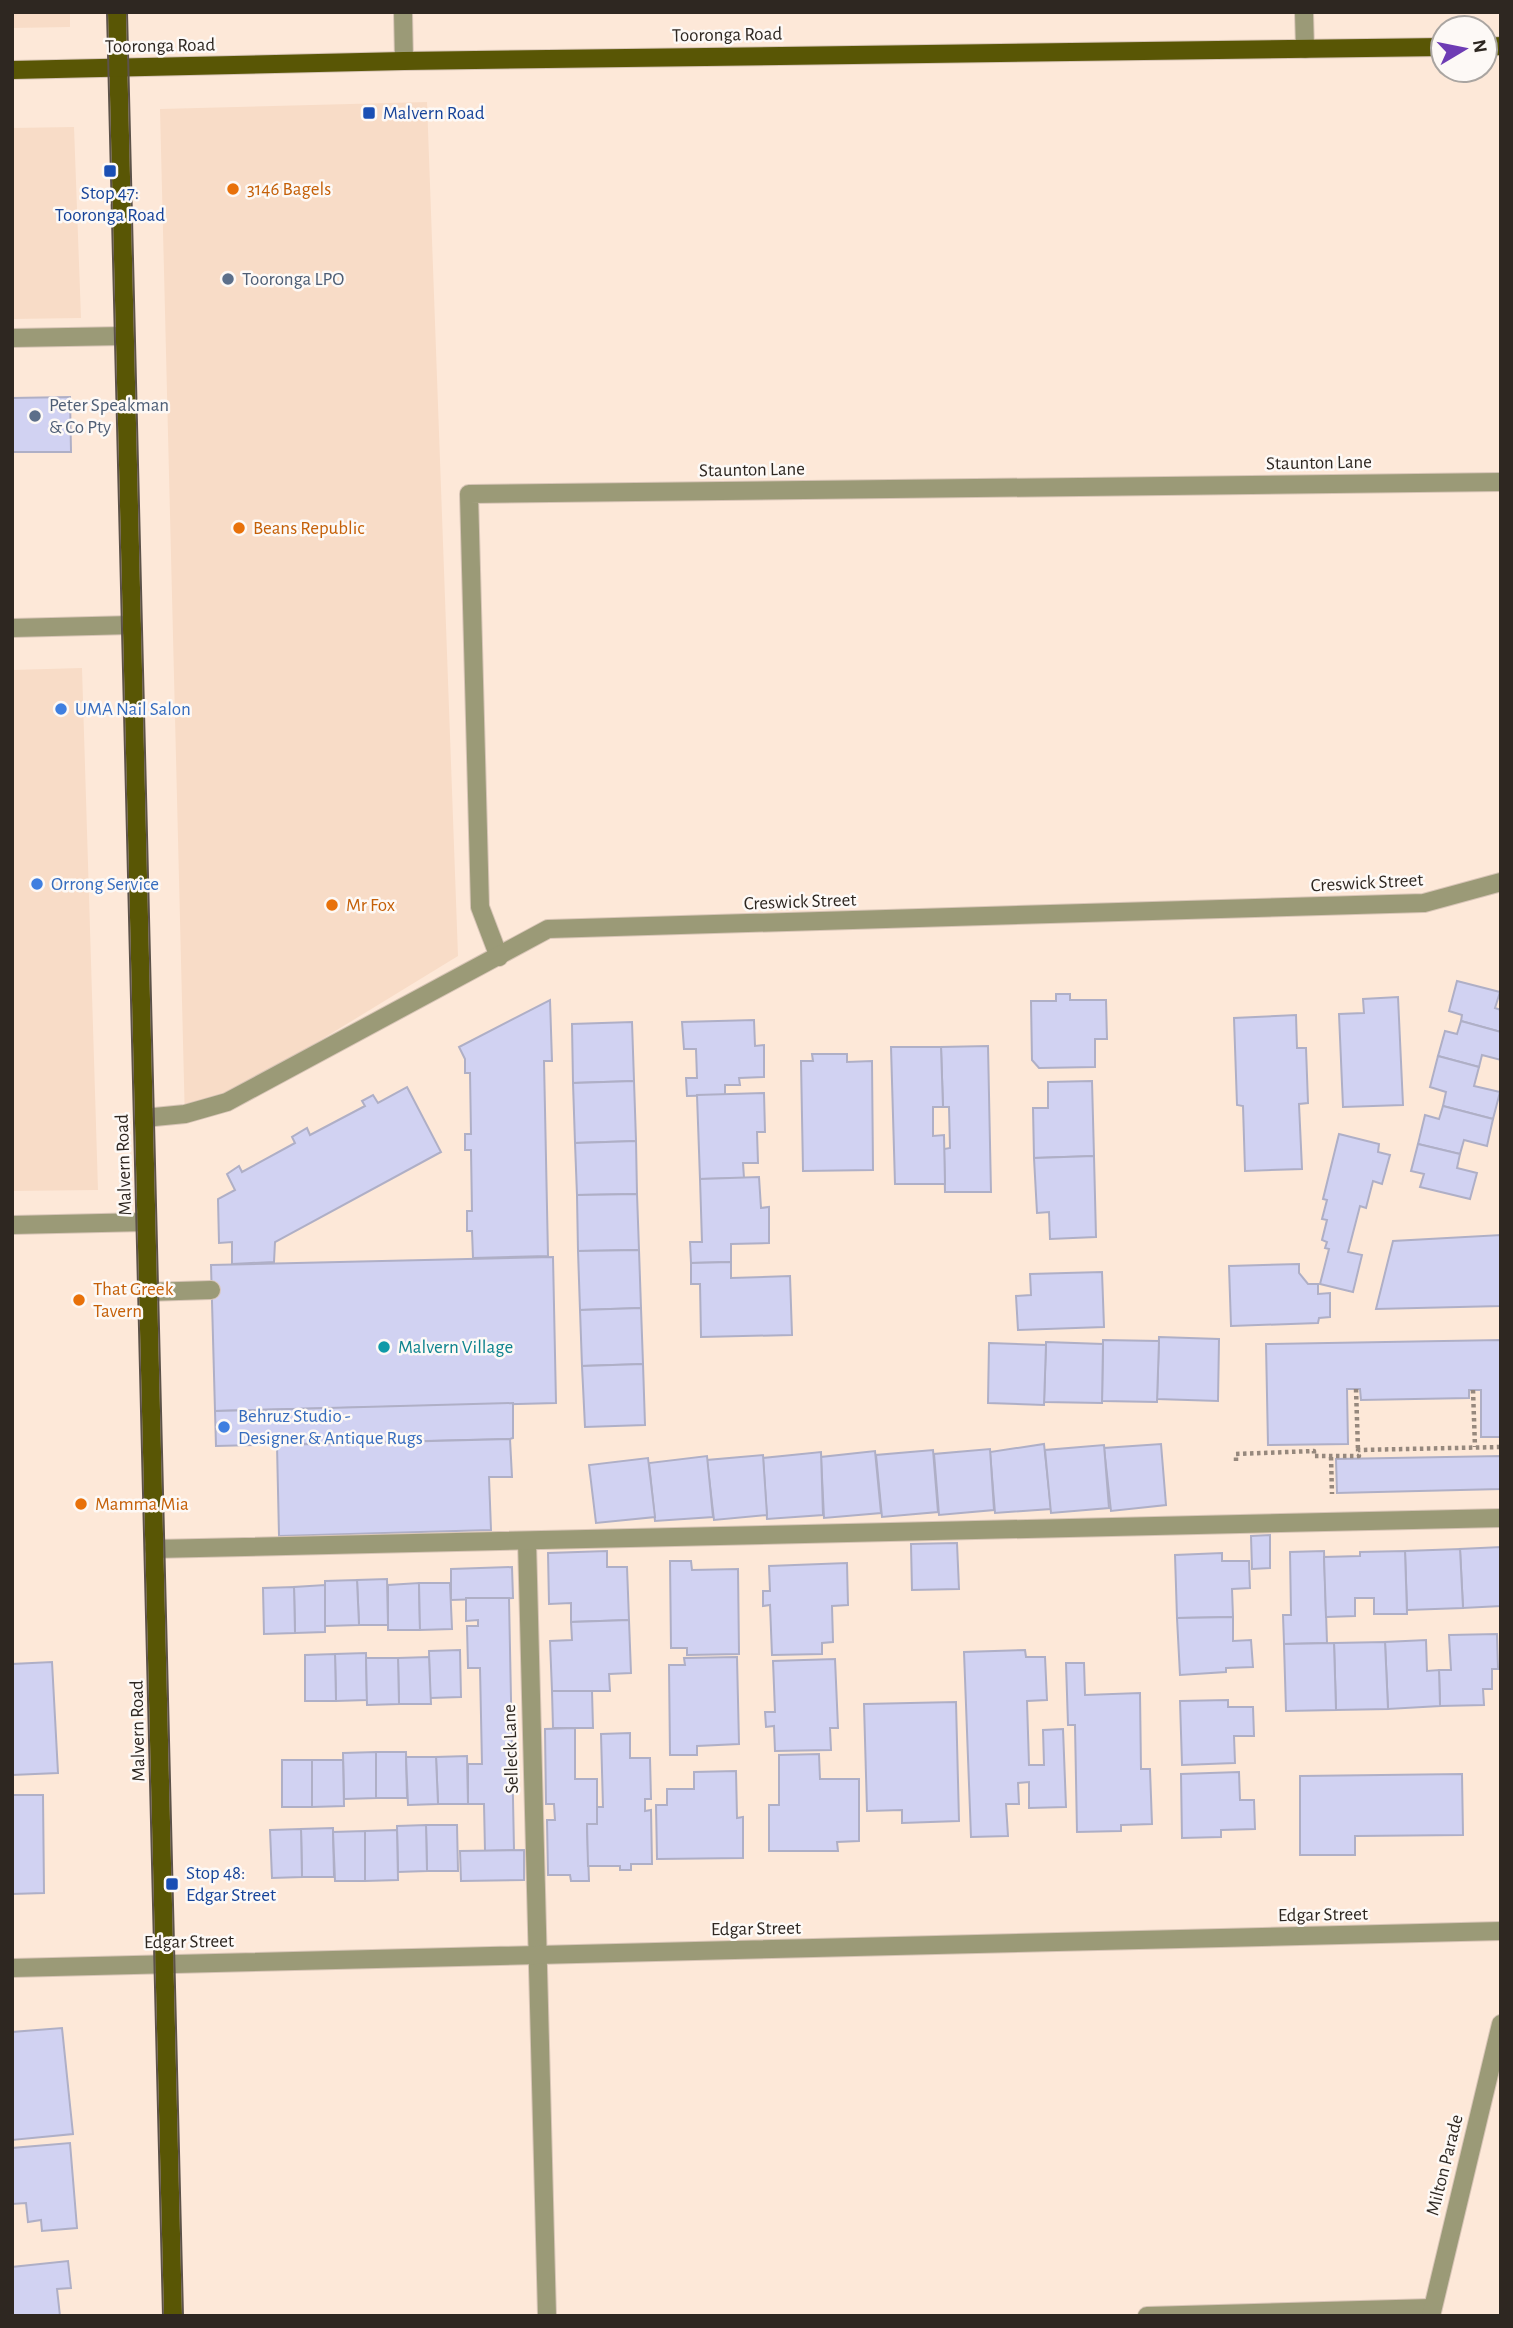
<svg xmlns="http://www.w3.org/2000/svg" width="1513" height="2328" font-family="'Alegreya Sans',sans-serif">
	<rect width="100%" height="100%" fill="#fde8d8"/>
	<g fill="#f8dcc7">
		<path d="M12,12h58v15l-58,1z"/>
		<path d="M427,102l31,854 -273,167 -25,-1014z"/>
		<path d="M74,127l7,191 -69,1v-191z"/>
		<path d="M82,668l16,522 -86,1v-521z"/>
	</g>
	<g fill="#d1d2f2" stroke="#afafc6" stroke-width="2">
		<path d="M70,397l1,55h-59v-54z"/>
		<path d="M1457,981l43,11 -5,16 6,2v22l-40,-11 1,-6 -13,-4z"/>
		<path d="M1056,994h14v6h36l1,39h-12v28l-56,1 -7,-8 -1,-59h25z"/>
		<path d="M1398,997l5,108 -60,2 -4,-93 25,-1 -1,-14z"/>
		<path d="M550,1000l2,61h-8l4,195 -75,2 -1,-27h-5v-20h5l-1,-61h-6v-16h6l-1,-61h-5v-14l-6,-12z"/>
		<path d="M1296,1015l1,33h9l2,55 -9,1 3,65 -57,2 -2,-65 -6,-1 -3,-87z"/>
		<path d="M754,1020l1,26 9,-1v32l-25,1 1,7h-15v10l-38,1 -1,-18h11l-1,-29h-12l-2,-27z"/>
		<path d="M1461,1021l40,11v28l-19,-5 -3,12 -41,-11 7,-25 12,3z"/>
		<path d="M632,1022l2,59 -61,2 -1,-59z"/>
		<path d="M988,1046l3,146h-46l-1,-43 6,-1 -1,-41h-6l-2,-60z"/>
		<path d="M891,1047h50l2,60h-10v29l11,-1 1,49h-50z"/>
		<path d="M812,1054h35v8l25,-1 1,109 -70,1 -2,-110h12z"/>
		<path d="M1438,1056l41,11 -5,19 26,6 -7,27 -50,-13 3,-14 -16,-5z"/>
		<path d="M634,1081l2,60 -61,2 -2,-60z"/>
		<path d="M1092,1081l2,75 -60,2 -1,-50h15v-26z"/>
		<path d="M407,1087l34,65 -166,90 -1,20 -42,2v-22l-13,1 -1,-44 17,-9 -8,-16 12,-8 3,6 53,-29 -3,-6 15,-9 3,7 55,-29 -3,-5 11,-6 5,8z"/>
		<path d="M764,1093l1,39h-8l1,31h-15l1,15 -44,1 -3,-84z"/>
		<path d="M1443,1106l50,13 -6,27 -23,-6 -4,14 -42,-10 7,-29 14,4z"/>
		<path d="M1339,1134l40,10 -1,8 12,3 -8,29 -9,-3 -7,27 -6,-2 -12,46 14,3 -9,37 -33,-8 9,-35 -4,-1 2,-6 -5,-2 5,-20 -5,-1 5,-19 -4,-1z"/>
		<path d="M636,1141l1,53 -60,1 -2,-52z"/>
		<path d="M1418,1144l42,10 -3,14 20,5 -7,26 -50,-12 4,-13 -13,-3z"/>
		<path d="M1094,1156l2,81 -46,2 -1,-27 -12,1 -3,-55z"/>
		<path d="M759,1177l2,31 8,-1v36l-38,1v18l-40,1 -1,-21h12l-2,-63z"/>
		<path d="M637,1194l2,56 -61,1 -1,-56z"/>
		<path d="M1501,1235v71l-125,3 17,-68z"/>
		<path d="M639,1250l2,58 -61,2 -2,-59z"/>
		<path d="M553,1257l3,146 -341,8 -4,-146z"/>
		<path d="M731,1262v16l59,-2 2,59 -91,2 -1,-53h-9v-21z"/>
		<path d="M1299,1264v9l9,11h10v10l12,-1v24l-11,1 -1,5 -87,3 -2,-60z"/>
		<path d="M1102,1272l2,55 -86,3 -2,-34 15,-1 -1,-21z"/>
		<path d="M641,1308l2,56 -61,2 -2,-56z"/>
		<path d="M1159,1337l60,2 -1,62 -61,-2z"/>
		<path d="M1103,1340l56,1 -2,61 -55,-1z"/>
		<path d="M1501,1340v97h-20v-47h-12v8l-108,2 -1,-11h-13l1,55 -80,1 -2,-101z"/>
		<path d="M1046,1342l57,2 -1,59 -58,-1z"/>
		<path d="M989,1343l57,2 -2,60 -56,-2z"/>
		<path d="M643,1364l2,61 -60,2 -3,-61z"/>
		<path d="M513,1403v35l-3,1 -294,7 -1,-35z"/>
		<path d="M510,1439l2,38h-23l2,53 -212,6 -2,-91z"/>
		<path d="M1044,1444l7,65 -56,4 -5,-61z"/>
		<path d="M1161,1444l5,61 -55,6 -7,-63z"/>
		<path d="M1104,1445l5,63 -58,5 -6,-63z"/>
		<path d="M990,1449l4,61 -55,5 -5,-61z"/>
		<path d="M933,1450l5,62 -56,5 -6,-62z"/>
		<path d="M875,1451l6,62 -57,5 -3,-61z"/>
		<path d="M821,1452l2,63 -56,4 -4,-61z"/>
		<path d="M763,1455l4,60 -53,5 -7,-60z"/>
		<path d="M707,1456l6,61 -58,4 -6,-58z"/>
		<path d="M1501,1456v33l-164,4 -1,-34z"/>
		<path d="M648,1458l7,59 -59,6 -7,-58z"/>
		<path d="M1270,1535v33l-18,1 -1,-33z"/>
		<path d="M957,1543l2,46 -47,1 -1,-46z"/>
		<path d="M1501,1547v59l-38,2 -3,-59z"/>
		<path d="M1460,1549l3,59 -56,2 -2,-59z"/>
		<path d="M607,1551v16h20l2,53 -58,2v-19l-22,1 -1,-51z"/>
		<path d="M1324,1551l3,92 -43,1 -1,-29h8l-1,-63z"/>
		<path d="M1405,1551l2,63h-33v-16h-19v18l-29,1 -2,-60 36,-1v-4z"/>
		<path d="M1222,1553v8h27l1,27 -18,1 1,28 -56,1 -2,-63z"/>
		<path d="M670,1561h21l1,9 46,-1 1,85 -52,1v-7h-16z"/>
		<path d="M847,1563l1,42 -16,1 1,36 -11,1v11l-50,1 -2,-50 -7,1v-15h7l-1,-25z"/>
		<path d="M512,1567l1,31 -62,2v-31z"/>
		<path d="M387,1579l1,46h-29l-2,-45z"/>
		<path d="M357,1580l2,45 -34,1v-45z"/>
		<path d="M419,1583l1,47h-32v-45z"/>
		<path d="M419,1583h31l2,46 -32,1z"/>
		<path d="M325,1585v47l-30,1 -1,-46z"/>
		<path d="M294,1587l1,46 -31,1 -1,-46z"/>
		<path d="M466,1598h43l5,252 -29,1 -1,-47h-16v-40h14l-2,-96h-12l-1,-42h11v-6l-12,1z"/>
		<path d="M1233,1617v24l18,-1 2,27 -27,1v4l-46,3 -3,-57z"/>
		<path d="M629,1620l2,53 -22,1 1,17h-58l-2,-50 22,-1 -1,-18z"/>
		<path d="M1497,1634l1,35h-6v20h-9l1,16 -44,1 -1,-36h12l-2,-35z"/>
		<path d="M1426,1640l1,31 12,-1 1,36 -52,3 -3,-67z"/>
		<path d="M1385,1642l3,67 -52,1 -2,-67z"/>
		<path d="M1334,1643l2,67 -50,1 -2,-67z"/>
		<path d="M460,1650l1,47 -31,1 -1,-47z"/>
		<path d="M1025,1650l1,7h19l2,43 -20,1 2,64h15l-1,-35 20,-1 3,78 -37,1v-26l-11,1 1,21h-13l2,32 -37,1 -7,-185z"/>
		<path d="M366,1653l1,47 -31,1 -1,-47z"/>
		<path d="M335,1654l1,47h-31v-46z"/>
		<path d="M429,1657l2,47h-32l-1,-46z"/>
		<path d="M737,1657l2,87 -42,2v9h-27l-1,-90h16l-1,-7z"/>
		<path d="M366,1658h32l1,46 -32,1z"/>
		<path d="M835,1659l3,69h-8l1,22 -56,1 -1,-25 -8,1 -1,-15h10l-2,-51z"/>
		<path d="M52,1662l6,111 -46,2v-111z"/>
		<path d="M1066,1663h18l1,32 55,-2 1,76h9l2,55 -31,1v6l-44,1 -2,-107h-7z"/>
		<path d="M552,1691h40l1,37h-40z"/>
		<path d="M1228,1700v7h25l1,29h-20l1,27 -53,2 -2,-64z"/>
		<path d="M956,1702l3,119 -57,2v-13l-35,1 -3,-107z"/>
		<path d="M575,1728v51h22v45h-10l2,57h-18l-1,-6h-22l-1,-55h8l-1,-16h-8l-1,-75z"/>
		<path d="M630,1733v25h20l1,41h-6v12l6,-1 1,54h-21v6h-11v-4h-32l-1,-42h10v-17h6l-2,-73z"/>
		<path d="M376,1752h30l1,46h-31z"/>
		<path d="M376,1752v46l-32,1 -1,-46z"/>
		<path d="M819,1754l1,25h39v62l-22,1 1,9h-69v-46h10v-50z"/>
		<path d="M467,1756l1,48h-30l-2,-47z"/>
		<path d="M406,1757h30l2,47 -30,1z"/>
		<rect x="282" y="1760" width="30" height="47"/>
		<path d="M312,1760h31l1,46 -32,1z"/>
		<path d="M736,1771l1,47 6,-1v41l-86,1 -1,-54h11v-16h27v-17z"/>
		<path d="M1239,1772l1,28h14l1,29 -34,1v7l-39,1 -1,-64z"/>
		<path d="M1462,1774l1,61 -108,1v19h-55v-79z"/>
		<path d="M12,1795h31l1,98 -32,1z"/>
		<path d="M426,1825h31l1,46h-31z"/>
		<path d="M426,1825l1,46 -29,1 -1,-46z"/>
		<path d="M333,1828l1,49h-32l-1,-48z"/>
		<path d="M301,1829l1,48 -30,1 -2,-48z"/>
		<path d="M397,1830l1,50 -33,1v-50z"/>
		<path d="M365,1831v50h-30l-2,-49z"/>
		<path d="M524,1850v30l-63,1 -1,-30z"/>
		<path d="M62,2028l11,106 -61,6v-108z"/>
		<path d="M70,2143l7,85 -35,3 -1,-11 -13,2 -2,-19 -14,1v-56z"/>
		<path d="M68,2261l3,27 -14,1 3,27h-48v-49z"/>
	</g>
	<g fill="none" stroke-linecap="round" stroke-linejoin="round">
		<g stroke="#d8c5b7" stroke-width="20">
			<g id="minor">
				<path d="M403,12l1,49"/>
				<path d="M1304,12l1,37"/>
				<path d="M12,338l112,-2"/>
				<path d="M12,628l120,-3"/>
				<path d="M499,957l-19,-50 -11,-413 1032,-12"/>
				<path d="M144,1118l41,-4 42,-12 321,-173 876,-26 77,-21"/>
				<path d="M12,1225l134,-3"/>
				<path d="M147,1292l64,-2"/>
				<path d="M527,1541l20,775"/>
				<path d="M154,1549l1347,-31"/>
				<path d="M12,1968l1489,-37"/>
				<path d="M1147,2316l285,-8"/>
				<path d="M1431,2316l70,-292"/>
			</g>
		</g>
		<g stroke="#d8c5b7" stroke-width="20">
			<g id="major">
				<path d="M117,12l56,2304"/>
				<path d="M1485,47l16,-1"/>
				<path d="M12,70l392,-9 1039,-14"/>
			</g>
		</g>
		<g stroke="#96887d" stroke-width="4.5" stroke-dasharray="3.5 3.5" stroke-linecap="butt">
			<path d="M1356,1389l2,61"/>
			<path d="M1473,1390l2,57"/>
			<path d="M1331,1457l1,37"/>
			<path d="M1236,1461v-7l78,-3v5h45l-1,-6 143,-3"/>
		</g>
		<use href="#minor" stroke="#9b9a77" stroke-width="18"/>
		<use href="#major" stroke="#595605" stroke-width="18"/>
		<g stroke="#5c5249" stroke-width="2">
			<path d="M107,12l56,2304"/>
			<path d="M127,12l56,2304"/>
		</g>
	</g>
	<g fill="#1a4fb4" stroke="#fdf9f6" stroke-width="2.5">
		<rect x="362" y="106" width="14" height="14" rx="3.5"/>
		<rect x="103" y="164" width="14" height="14" rx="3.5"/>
		<rect x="165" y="1877" width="14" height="14" rx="3.5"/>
	</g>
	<g fill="#e8710a" stroke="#fdf9f6" stroke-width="2.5">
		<circle cx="233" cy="189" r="7"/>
		<circle cx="239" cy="528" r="7"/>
		<circle cx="332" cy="905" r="7"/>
		<circle cx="79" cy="1300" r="7"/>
		<circle cx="81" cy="1504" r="7"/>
	</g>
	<g fill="#5c6f8a" stroke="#fdf9f6" stroke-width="2.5">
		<circle cx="228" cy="279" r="7"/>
		<circle cx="35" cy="416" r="7"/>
	</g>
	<g fill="#3f7fe0" stroke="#fdf9f6" stroke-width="2.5">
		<circle cx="61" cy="709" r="7"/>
		<circle cx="37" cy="884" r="7"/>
		<circle cx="224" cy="1427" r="7"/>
	</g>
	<circle fill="#0f9aa8" stroke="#fdf9f6" stroke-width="2.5" cx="384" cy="1347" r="7"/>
	<g text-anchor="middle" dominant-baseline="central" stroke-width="5" stroke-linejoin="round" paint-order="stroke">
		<g font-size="19" fill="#2e2721" stroke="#fdf9f6">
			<text transform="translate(727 35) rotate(-1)">Tooronga Road</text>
			<text transform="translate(160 46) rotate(-1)">Tooronga Road</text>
			<text transform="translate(1319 463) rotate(-1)">Staunton Lane</text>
			<text transform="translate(752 470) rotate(-1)">Staunton Lane</text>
			<text transform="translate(1367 883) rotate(-3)">Creswick Street</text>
			<text transform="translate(800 902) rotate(-2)">Creswick Street</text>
			<text transform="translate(124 1165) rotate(-92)">Malvern Road</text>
			<text transform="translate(138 1731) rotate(-91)">Malvern Road</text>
			<text transform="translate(511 1749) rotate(-92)">Selleck Lane</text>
			<text transform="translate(1323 1915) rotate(-1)">Edgar Street</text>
			<text transform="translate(756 1929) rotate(-1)">Edgar Street</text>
			<text transform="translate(189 1942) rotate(-1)">Edgar Street</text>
			<text transform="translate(1445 2165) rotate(-76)">Milton Parade</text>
		</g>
		<g font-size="19" fill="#164399" stroke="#fdf9f6" text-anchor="start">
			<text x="383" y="113">Malvern Road</text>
			<text x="110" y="193" text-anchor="middle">Stop 47:<tspan x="110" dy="22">Tooronga Road</tspan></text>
			<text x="186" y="1873">Stop 48:<tspan x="186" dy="22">Edgar Street</tspan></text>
		</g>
		<g font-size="19" fill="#c56008" stroke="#fdf9f6" text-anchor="start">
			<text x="247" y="189">3146 Bagels</text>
			<text x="253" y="528">Beans Republic</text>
			<text x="346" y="905">Mr Fox</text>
			<text x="93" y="1289">That Greek<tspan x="93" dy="22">Tavern</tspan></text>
			<text x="95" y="1504">Mamma Mia</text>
		</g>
		<g font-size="19" fill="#4e5e75" stroke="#fdf9f6" text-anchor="start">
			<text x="242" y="279">Tooronga LPO</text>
			<text x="49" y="405">Peter Speakman<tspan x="49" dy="22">&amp; Co Pty</tspan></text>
		</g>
		<g font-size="19" fill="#366cbe" stroke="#fdf9f6" text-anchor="start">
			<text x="75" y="709">UMA Nail Salon</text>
			<text x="51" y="884">Orrong Service</text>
			<text x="238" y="1416">Behruz Studio -<tspan x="238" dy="22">Designer &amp; Antique Rugs</tspan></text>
		</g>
		<g font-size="19" fill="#0d838f" stroke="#fdf9f6" text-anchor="start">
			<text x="398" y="1347">Malvern Village</text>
		</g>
	</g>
	<rect width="1513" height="2328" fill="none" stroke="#2e2721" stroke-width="28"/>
	<g transform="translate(1464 49) rotate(80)"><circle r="33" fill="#fdf9f6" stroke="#aaa5a1" stroke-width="2"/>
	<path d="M0-5L12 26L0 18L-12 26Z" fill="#6e3cb4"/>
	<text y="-10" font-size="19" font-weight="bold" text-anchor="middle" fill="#2e2721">N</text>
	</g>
</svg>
